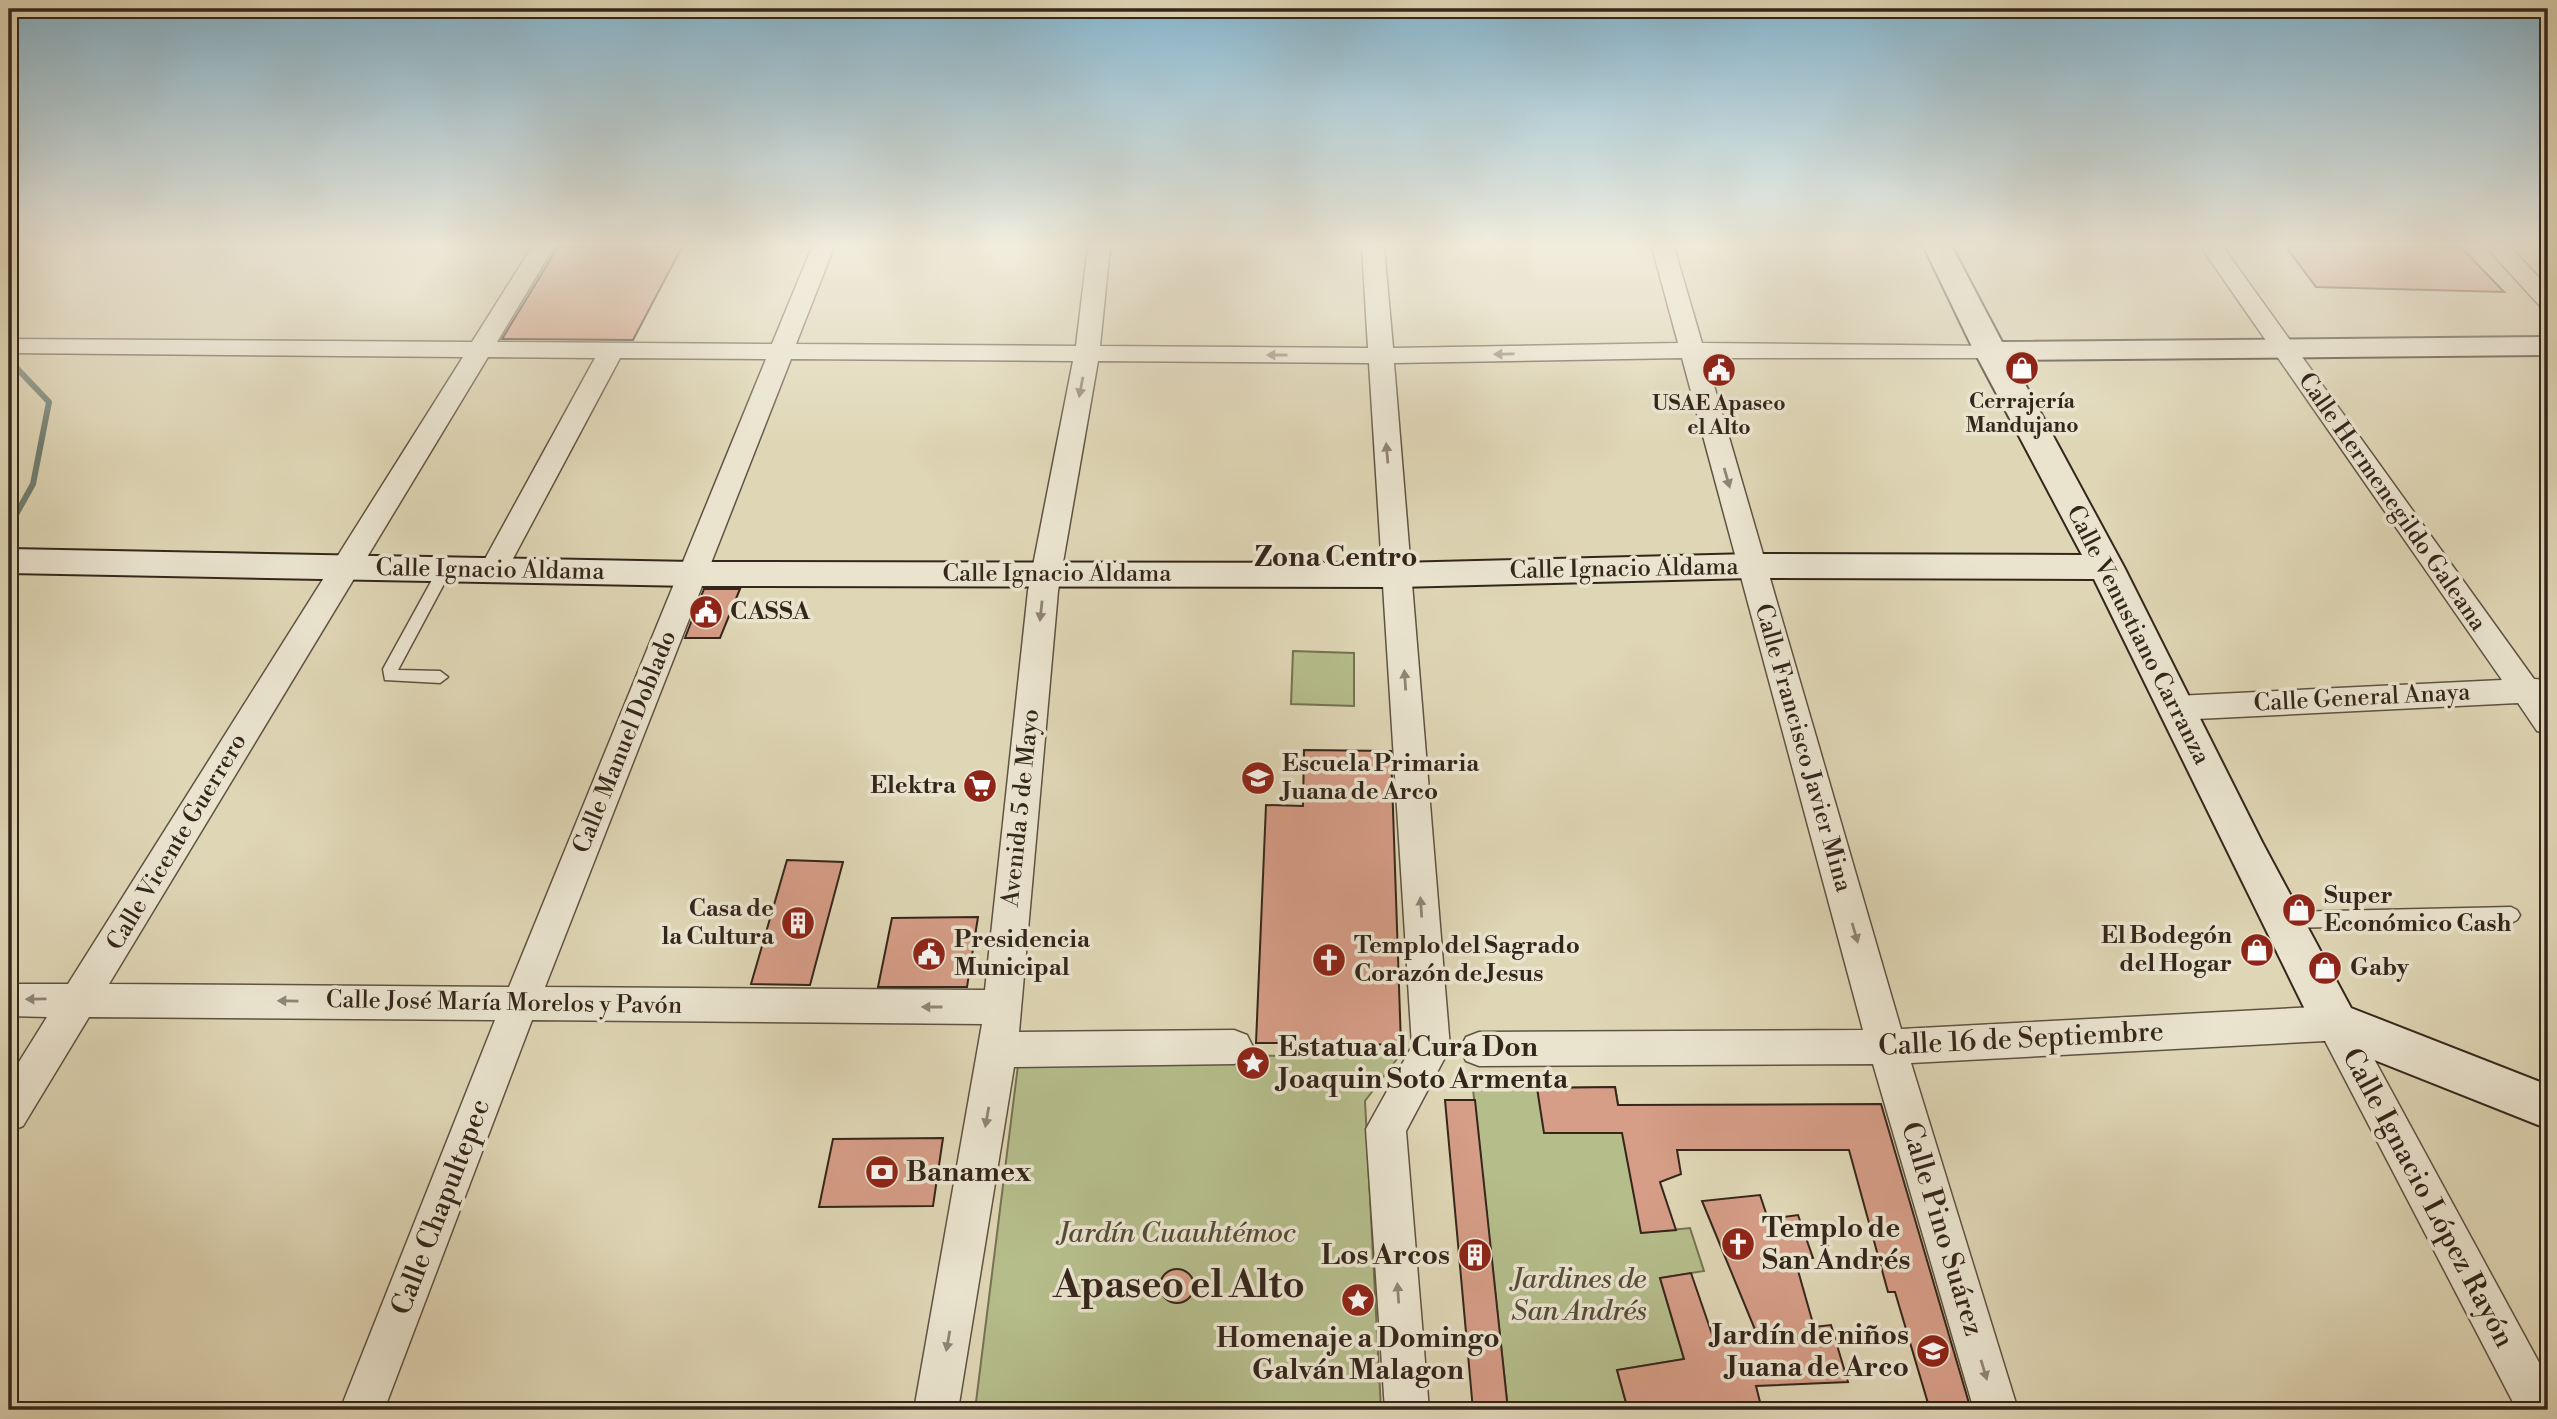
<svg xmlns="http://www.w3.org/2000/svg" width="2557" height="1419" font-family="'Libre Bodoni',serif">
	<rect width="100%" height="100%" fill="#dfd6b5"/>
	<filter id="stains"><feTurbulence type="fractalNoise" baseFrequency=".00286" numOctaves="4"/><feColorMatrix values="0 0 0 0 .2 0 0 0 0 .09 0 0 0 0 .02 0 0 0 .5 -.17"/></filter>
	<radialGradient id="worn" r=".72"><stop offset=".6" stop-color="#630" stop-opacity="0"/><stop offset="1" stop-color="#630" stop-opacity=".3"/></radialGradient>
	<g fill="#b5bd8b" stroke="#757253" stroke-width="2">
		<path d="M1293,651l61,2v53l-63,-2z"/>
		<path d="M1400,1055l-35,46 16,309h-406l44,-353z"/>
		<path d="M1615,1087l26,146 49,-5 14,43 -44,7 24,81 -67,11 11,40h-120l-35,-321z"/>
	</g>
	<g fill="none" stroke-linecap="round" stroke-linejoin="round">
		<path stroke="#6e7e71" stroke-width="6" d="M9,360l40,42 -16,82 -24,43"/>
	</g>
	<g fill="#d69d87" stroke="#35261b" stroke-width="2">
		<path d="M558,247h124l-49,93 -131,-1z"/>
		<path d="M2286,247h175l43,45 -188,-5z"/>
		<path d="M704,589h36l-20,49h-35z"/>
		<path d="M1304,750l87,1 10,294 -33,-1v11l-83,-3v-9h-29l10,-238 37,1z"/>
		<path d="M787,860l56,2 -33,123 -59,-1z"/>
		<path d="M978,917l-11,70h-89l14,-69z"/>
		<path d="M1615,1087l3,18 263,-1 90,306h-41l-35,-118h-7l-39,-142h-172l4,24 -21,8 16,48 -35,3 -19,-100h-78l-7,-45z"/>
		<path d="M1445,1100h30l33,310h-35z"/>
		<path d="M943,1138l-10,68 -114,1 14,-68z"/>
		<path d="M1760,1195l8,24 30,-4 15,43 -18,2 19,67 17,-2 17,57 -92,4 6,24h-134l-11,-40 67,-11 -24,-81 31,-5 22,64 43,-5 -54,-131z"/>
		<circle cx="1177" cy="1286" r="17"/>
	</g>
	<g fill="none" stroke-linecap="round" stroke-linejoin="round">
		<g stroke="#605242" stroke-width="3">
			<g id="lane">
				<path d="M445,564l7,5 -54,101 42,1 8,6 -8,6 -55,-3 -2,-11 55,-100z"/>
				<path d="M2511,907l6,3 3,5 -3,5 -6,3 -226,5 -6,-3 -3,-5 3,-5 6,-3z"/>
			</g>
		</g>
		<g stroke="#605242" stroke-width="3">
			<g id="street">
				<path d="M532,247h22l-57,95 275,2 40,-97h22l-38,97 280,2 12,-99h22l-10,99 268,2 -6,-101h22l9,101 285,-5 -26,-96h22l28,96 296,3 3,5 -3,5 -9,2h-283l195,671 434,-23 13,5 200,368v31h-31l-192,-369 -414,22 107,347h-44l-101,-346 -394,2 -13,-5 -6,-12 6,-12 13,-5 384,-2 -181,-672 -288,5 56,685 -44,83 23,279h-44l-19,-281 46,-83 -43,-683 -271,-2 -40,230 -39,441 215,-2 13,5 6,12 -6,12 -13,5 -220,3 -56,343h-44l68,-386 -450,-4 -148,390h-44l155,-390 -406,-3 -66,109 -14,6v-54l38,-61 -38,-1v-32h59l395,-627 -454,-4v-14l463,3zM488,357l107,1 -115,210 4,7 10,3 10,-3 4,-7 112,-210 146,1 -257,628 -400,-3zM791,359l282,2 -45,230 -43,399 -440,-3z"/>
				<path d="M2201,247h22l311,432 14,1v54l-11,-3 -19,-28 -342,17 -11,-3 -5,-9 5,-9 11,-3 326,-16z"/>
				<path d="M2486,247h24l38,40v21l-8,-2z"/>
			</g>
		</g>
		<g stroke="#35261b" stroke-width="4">
			<path id="secondary" d="M1924,247h28l50,95 546,-5v18l-536,5 112,207 138,275 89,166 197,77v44l-229,-91 -225,-459 -343,-1 -354,9 -704,-1 -684,-13v-24l684,13 704,1 354,-9 331,1 -108,-204z"/>
		</g>
		<use href="#lane" fill="#eae4cf" fill-rule="evenodd"/>
		<use href="#street" fill="#eae4cf" fill-rule="evenodd"/>
		<use href="#secondary" fill="#eae4cf" fill-rule="evenodd"/>
	</g>
	<defs><path id="oneway-solid" d="M-6-.8H1V-3.2L6.5 0L1 3.2V.8H-6Z" transform="scale(1.75)"/></defs>
	<g fill="#908575">
		<use href="#oneway-solid" transform="translate(1504 354) rotate(179)"/>
		<use href="#oneway-solid" transform="translate(1277 355) rotate(-180)"/>
		<use href="#oneway-solid" transform="translate(1081 387) rotate(101)"/>
		<use href="#oneway-solid" transform="translate(1387 453) rotate(-95)"/>
		<use href="#oneway-solid" transform="translate(1727 478) rotate(74)"/>
		<use href="#oneway-solid" transform="translate(1041 611) rotate(96)"/>
		<use href="#oneway-solid" transform="translate(1405 680) rotate(-94)"/>
		<use href="#oneway-solid" transform="translate(1421 907) rotate(-94)"/>
		<use href="#oneway-solid" transform="translate(1855 933) rotate(74)"/>
		<use href="#oneway-solid" transform="translate(36 999) rotate(179)"/>
		<use href="#oneway-solid" transform="translate(288 1001) rotate(-179)"/>
		<use href="#oneway-solid" transform="translate(932 1007) rotate(-180)"/>
		<use href="#oneway-solid" transform="translate(987 1117) rotate(100)"/>
		<use href="#oneway-solid" transform="translate(1398 1293) rotate(-94)"/>
		<use href="#oneway-solid" transform="translate(948 1341) rotate(100)"/>
		<use href="#oneway-solid" transform="translate(1984 1370) rotate(73)"/>
	</g>
	<linearGradient id="sky" x2="0" y2="1"><stop stop-color="#86b6cf"/><stop offset="0.55" stop-color="#f1edde"/><stop offset="1" stop-color="#f1edde" stop-opacity="0"/></linearGradient>
	<rect width="2557" height="446" fill="url(#sky)"/>
	<defs>
		<g id="shop-disc" transform="scale(1.75)"><circle r="9.5" fill="#8f2418" stroke="#eae4cf"/><path d="M-5-2.5h2.3a2.7 3.5 0 0 1 5.4 0H5L5.5 6h-11ZM-1.5-2.5h3a1.5 2.3 0 0 0-3 0Z" fill="#fff"/></g>
		<g id="civic-disc" transform="scale(1.75)"><circle r="9.5" fill="#8f2418" stroke="#eae4cf"/><path d="M-.6-6.5H3V-4.5H.6V-3L4-1V1h2V6H-6V1h2V-1L-.6-3ZM-1.2 2.5V6h2.4V2.5Z" fill="#fff"/></g>
		<g id="school-disc" transform="scale(1.75)"><circle r="9.5" fill="#8f2418" stroke="#eae4cf"/><path d="M0-5L7-2L0 1L-7-2ZM-4 1L0 2.5L4 1V4Q0 6-4 4Z" fill="#fff"/></g>
		<g id="supermarket-disc" transform="scale(1.75)"><circle r="9.5" fill="#8f2418" stroke="#eae4cf"/><path d="M-6-5.5h2.5l.6 2H6L4.5 2H-2.5L-4.4-4H-6ZM-1.5 3.2a1.3 1.3 0 1 0 .1 0ZM3 3.2a1.3 1.3 0 1 0 .1 0Z" fill="#fff"/></g>
		<g id="building-disc" transform="scale(1.75)"><circle r="9.5" fill="#8f2418" stroke="#eae4cf"/><path d="M-4-6H4V6H1V3H-1V6H-4ZM-2.5-4.3h1.7v1.8h-1.7ZM.8-4.3h1.7v1.8H.8ZM-2.5-1h1.7V.8h-1.7ZM.8-1h1.7V.8H.8Z" fill="#fff"/></g>
		<g id="church-disc" transform="scale(1.75)"><circle r="9.5" fill="#8f2418" stroke="#eae4cf"/><path d="M-1.2-6h2.4v3.5h3.3v2.4h-3.3V6h-2.4V-.1h-3.3v-2.4h3.3Z" fill="#fff"/></g>
		<g id="sight-disc" transform="scale(1.75)"><circle r="9.5" fill="#8f2418" stroke="#eae4cf"/><path d="M0-6L1.8-2.2L6-1.7L2.9 1.2L3.7 5.4L0 3.3L-3.7 5.4L-2.9 1.2L-6-1.7L-1.8-2.2Z" fill="#fff"/></g>
		<g id="bank-disc" transform="scale(1.75)"><circle r="9.5" fill="#8f2418" stroke="#eae4cf"/><path d="M-6-4H6V4H-6ZM0-2.3a2.3 2.3 0 1 0 0 4.6a2.3 2.3 0 1 0 0-4.6Z" fill="#fff"/></g>
	</defs>
	<g fill-rule="evenodd">
		<use href="#shop-disc" x="2022" y="368"/>
		<use href="#civic-disc" x="1719" y="370"/>
		<use href="#civic-disc" x="706" y="612"/>
		<use href="#school-disc" x="1258" y="778"/>
		<use href="#supermarket-disc" x="980" y="786"/>
		<use href="#shop-disc" x="2299" y="910"/>
		<use href="#building-disc" x="798" y="923"/>
		<use href="#shop-disc" x="2257" y="950"/>
		<use href="#civic-disc" x="929" y="954"/>
		<use href="#church-disc" x="1329" y="960"/>
		<use href="#shop-disc" x="2325" y="968"/>
		<use href="#sight-disc" x="1253" y="1063"/>
		<use href="#bank-disc" x="882" y="1172"/>
		<use href="#church-disc" x="1738" y="1244"/>
		<use href="#building-disc" x="1475" y="1255"/>
		<use href="#sight-disc" x="1358" y="1300"/>
		<use href="#school-disc" x="1933" y="1351"/>
	</g>
	<g text-anchor="middle" dominant-baseline="central" stroke-width="7" stroke-linejoin="round" paint-order="stroke">
		<g font-size="21" font-weight="bold" fill="#35261b" stroke="#eae4cf">
			<text x="2022" y="402">Cerrajería<tspan x="2022" dy="24">Mandujano</tspan></text>
			<text x="1719" y="404">USAE Apaseo<tspan x="1719" dy="24">el Alto</tspan></text>
		</g>
		<g font-size="24" fill="#35261b" stroke="#eae4cf">
			<text transform="translate(2392 502) rotate(55)">Calle Hermenegildo Galeana</text>
			<text transform="translate(1624 569) rotate(-1)">Calle Ignacio Aldama</text>
			<text transform="translate(490 570) rotate(1)">Calle Ignacio Aldama</text>
			<text x="1057" y="574">Calle Ignacio Aldama</text>
			<text transform="translate(2138 635) rotate(63)">Calle Venustiano Carranza</text>
			<text transform="translate(2362 698) rotate(-3)">Calle General Anaya</text>
			<text transform="translate(625 742) rotate(-68)">Calle Manuel Doblado</text>
			<text transform="translate(1803 748) rotate(74)">Calle Francisco Javier Mina</text>
			<text transform="translate(1021 808) rotate(-84)">Avenida 5 de Mayo</text>
			<text transform="translate(177 842) rotate(-59)">Calle Vicente Guerrero</text>
			<text transform="translate(504 1003) rotate(1)">Calle José María Morelos y Pavón</text>
		</g>
		<g font-size="24" font-weight="bold" fill="#35261b" stroke="#eae4cf" text-anchor="start">
			<text x="730" y="612">CASSA</text>
			<text x="1282" y="764">Escuela Primaria<tspan x="1282" dy="28">Juana de Arco</tspan></text>
			<text x="956" y="786" text-anchor="end">Elektra</text>
			<text x="2324" y="896">Super<tspan x="2324" dy="28">Económico Cash</tspan></text>
			<text x="774" y="909" text-anchor="end">Casa de<tspan x="774" dy="28">la Cultura</tspan></text>
			<text x="2232" y="936" text-anchor="end">El Bodegón<tspan x="2232" dy="28">del Hogar</tspan></text>
			<text x="954" y="940">Presidencia<tspan x="954" dy="28">Municipal</tspan></text>
			<text x="1354" y="946">Templo del Sagrado<tspan x="1354" dy="28">Corazón de Jesus</tspan></text>
			<text x="2350" y="968">Gaby</text>
		</g>
		<g font-size="28" font-weight="bold" fill="#35261b" stroke="#eae4cf">
			<text x="1336" y="557">Zona Centro</text>
		</g>
		<g font-size="28" fill="#35261b" stroke="#eae4cf">
			<text transform="translate(2021 1039) rotate(-3)">Calle 16 de Septiembre</text>
			<text transform="translate(2428 1198) rotate(62)">Calle Ignacio López Rayón</text>
			<text transform="translate(441 1207) rotate(-69)">Calle Chapultepec</text>
			<text transform="translate(1942 1229) rotate(73)">Calle Pino Suárez</text>
		</g>
		<g font-size="28" font-weight="bold" fill="#35261b" stroke="#eae4cf" text-anchor="start">
			<text x="1278" y="1047">Estatua al Cura Don<tspan x="1278" dy="32">Joaquin Soto Armenta</tspan></text>
			<text x="906" y="1172">Banamex</text>
			<text x="1762" y="1228">Templo de<tspan x="1762" dy="32">San Andrés</tspan></text>
			<text x="1450" y="1255" text-anchor="end">Los Arcos</text>
			<text x="1909" y="1335" text-anchor="end">Jardín de niños<tspan x="1909" dy="32">Juana de Arco</tspan></text>
			<text x="1358" y="1338" text-anchor="middle">Homenaje a Domingo<tspan x="1358" dy="32">Galván Malagon</tspan></text>
		</g>
		<g font-size="28" font-style="italic" fill="#554c37" stroke="#eae4cf">
			<text x="1177" y="1233">Jardín Cuauhtémoc</text>
			<text x="1579" y="1279">Jardines de<tspan x="1579" dy="32">San Andrés</tspan></text>
		</g>
		<g font-size="38" font-weight="bold" fill="#35261b" stroke="#eae4cf">
			<text x="1179" y="1285">Apaseo el Alto</text>
		</g>
	</g>
	<rect width="2557" height="1419" fill="none" stroke="#dfd6b5" stroke-width="35"/>
	<rect x="10" y="10" width="2536" height="1398" fill="none" stroke="#35261b" stroke-width="3.5"/>
	<rect x="18" y="18" width="2522" height="1384" fill="none" stroke="#35261b" stroke-width="2"/>
	<rect width="100%" height="100%" filter="url(#stains)"/>
	<rect width="100%" height="100%" fill="url(#worn)"/>
</svg>
